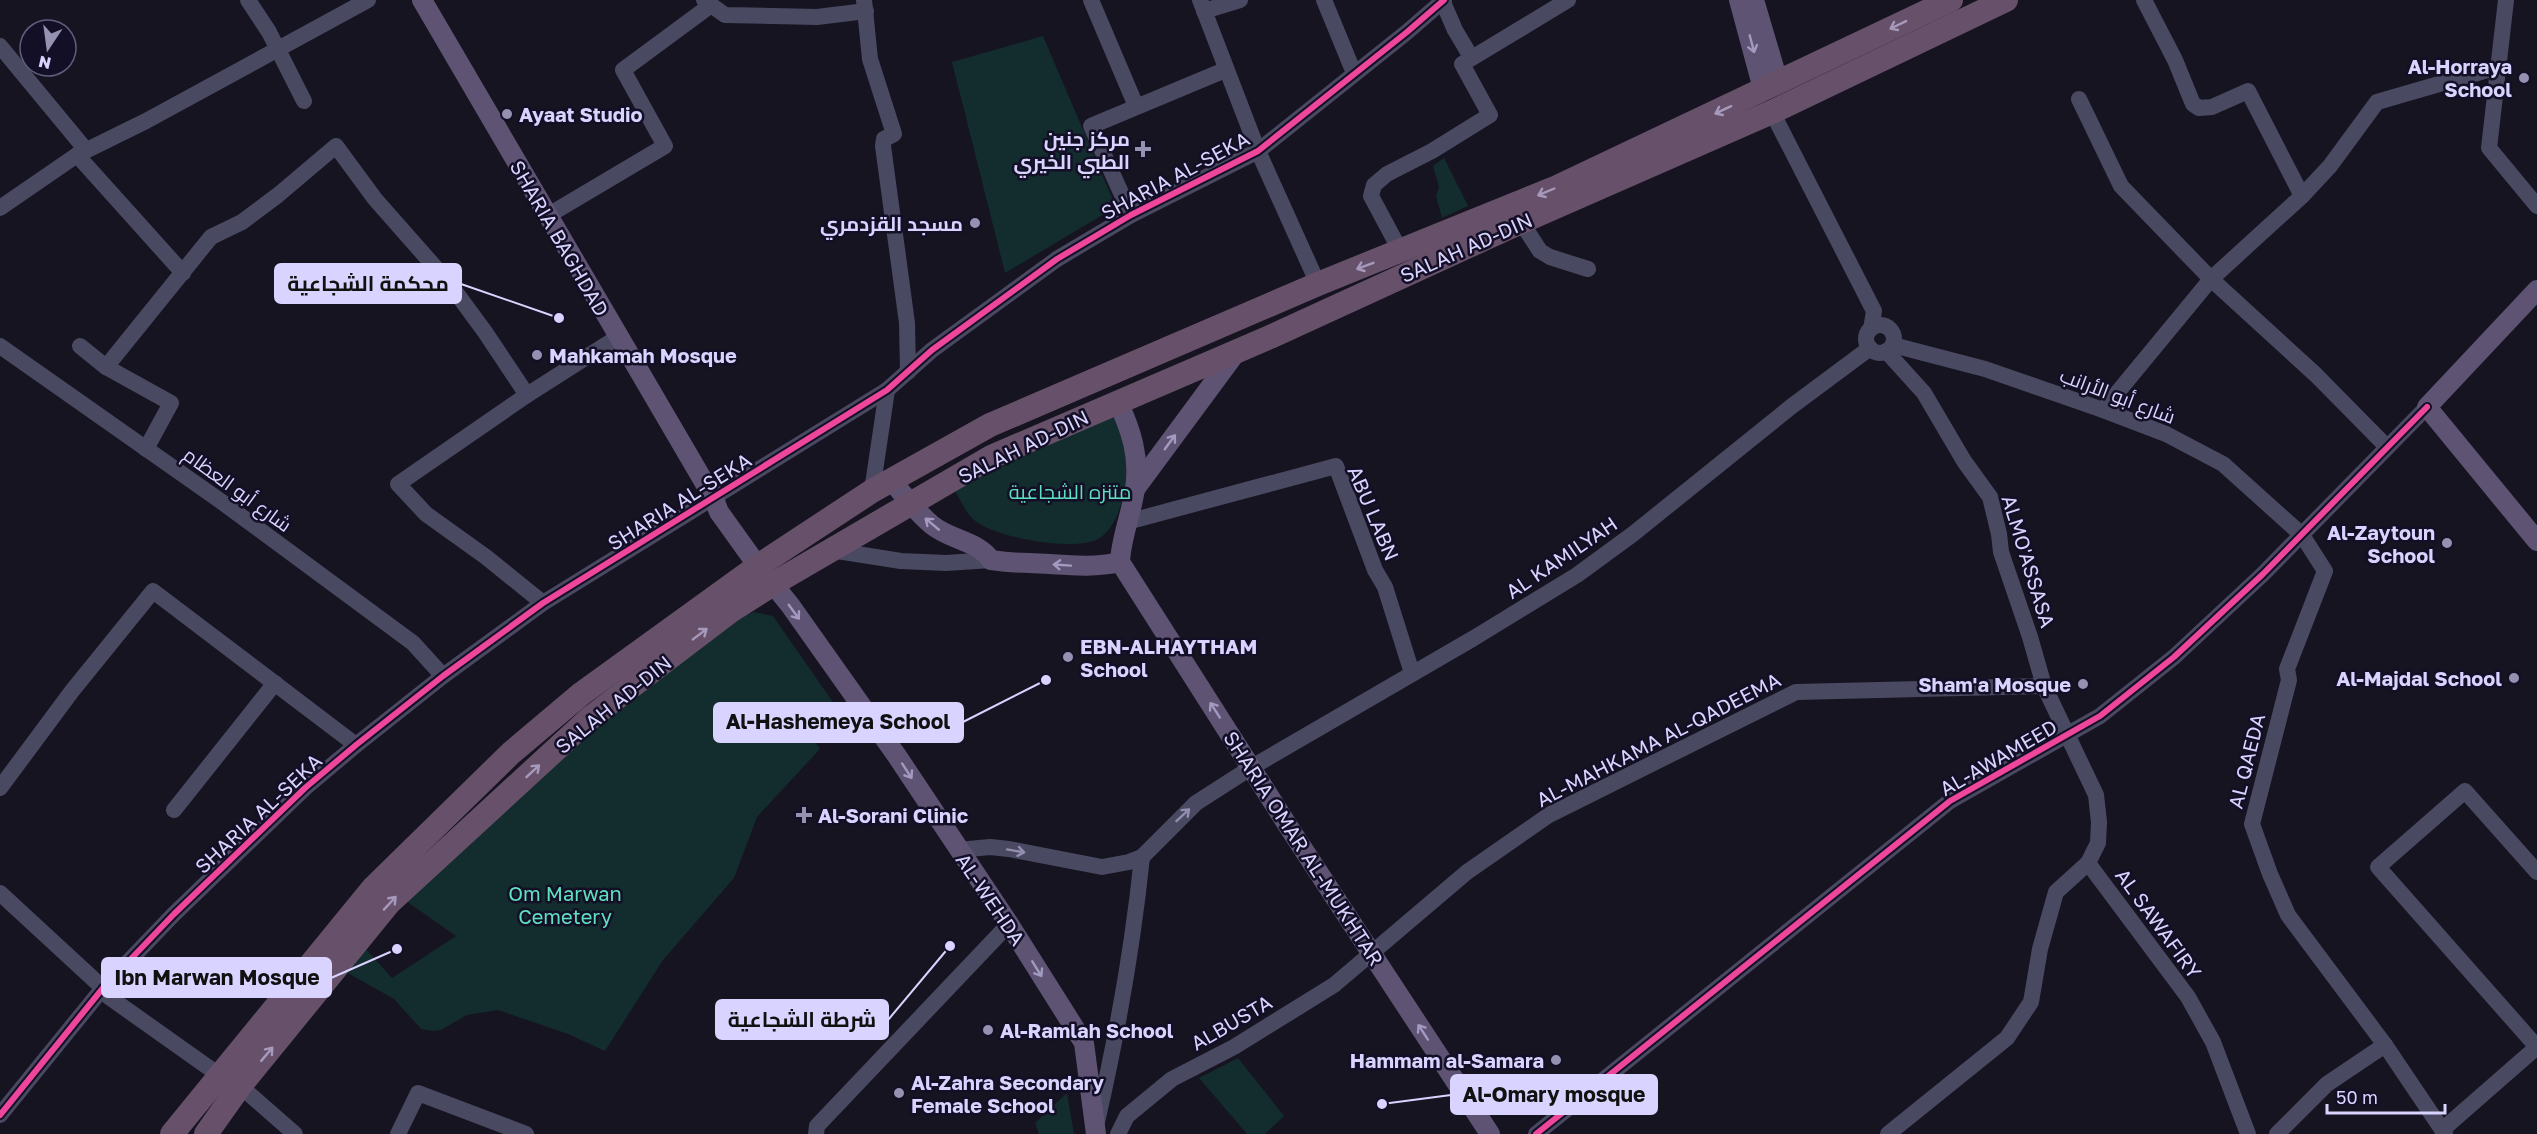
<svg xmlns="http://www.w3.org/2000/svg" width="2537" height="1134" font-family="'Golos Text',Cairo,sans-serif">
	<rect width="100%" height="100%" fill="#161421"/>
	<g fill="#132c2d">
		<path d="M1043,36l73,171 -111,66 -53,-211z"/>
		<path d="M1444,158l24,48 -26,12 -6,-22 3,-9 -6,-21z"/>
		<path d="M1111,413c5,6 10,13 12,20 9,27 3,91 -25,106 -23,13 -104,-1 -124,-19 -9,-8 -14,-21 -20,-31z"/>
		<path d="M754,612l19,4 71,102 -28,25 4,6 -63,68 -23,61 -71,82 -58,91 -37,-17 -70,-24 -31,5 -26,15 -8,1 -12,-2 -27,-30 -48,-27 19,-24 27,30 64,-42 -50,-35 219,-205 112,-79z"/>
		<path d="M1238,1058l46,58 -19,18h-18l-48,-56z"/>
		<path d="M1067,1093l7,41h-35l-4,-11z"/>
	</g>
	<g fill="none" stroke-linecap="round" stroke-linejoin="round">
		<g stroke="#4a4962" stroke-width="16">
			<path d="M248,0l21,32 35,69"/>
			<path d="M704,0l21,15 92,2 49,-6"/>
			<path d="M864,0l6,59 24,75 -10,5 -1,7 24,177 1,49"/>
			<path d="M1091,0l45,106"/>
			<path d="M1200,0l58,151 60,133"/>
			<path d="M1324,0l30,73"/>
			<path d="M1442,0l13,30 16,27"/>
			<path d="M2144,0l31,60 18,44 6,4 13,-1 36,-16 54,105"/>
			<path d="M2506,0l-17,148 48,58"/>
			<path d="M1204,11l36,-11"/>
			<path d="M0,46l86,104"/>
			<path d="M2079,99l42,87 90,93 105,96 70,71"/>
			<path d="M1772,112l102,199 -3,18"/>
			<path d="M77,155l106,118"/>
			<path d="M0,208l77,-53 69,-34 222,-121"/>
			<path d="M1131,215l-40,-89 134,-56"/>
			<path d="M547,216l118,-70 -42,-76 88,-65"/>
			<path d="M1521,222l19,29 10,6 38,12"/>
			<path d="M1401,252l-30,-56 3,-11 13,-11 45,-23 58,-36 -28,-51 106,-64"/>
			<circle cx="1880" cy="339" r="14"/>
			<path d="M1893,345l92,24 118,41 63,24 57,30 79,71 23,36 -38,98 2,11 -37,144 18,50 18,41 97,130 60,89"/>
			<path d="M0,346l222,156 191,141 30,33"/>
			<path d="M80,346l26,21 65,36 -25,46"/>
			<path d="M1886,351l38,42 40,68 26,36 9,37 2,18 29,85 14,49 52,109 3,27 -1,21 -10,20 100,134 25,45 35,92"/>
			<path d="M106,367l105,-130 31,-15 36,-27 58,-49 39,53 74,84 36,49 42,63"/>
			<path d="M2103,410l108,-131 91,-83 28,-30 47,-64 121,-35"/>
			<path d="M872,491l15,-101"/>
			<path d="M1127,522l209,-56 39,104 10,17 27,86"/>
			<path d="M831,550l70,11 45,2 45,-3"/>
			<path d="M543,603l-57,-46 -60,-43 -28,-30 129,-89 91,-58"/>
			<path d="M0,788l72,-97 81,-100 203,154"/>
			<path d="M174,810l101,-127"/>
			<path d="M958,850l32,-3 19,2 93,18 27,-5 13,-5 54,-54 56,-36 222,-129 103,-63 56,-41 159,-128 78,-58"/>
			<path d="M0,893l103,95 6,9 110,78"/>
			<path d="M2537,1047l-159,-180 87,-76 72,81"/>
			<path d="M240,1086l55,48"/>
			<path d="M0,1115l103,-127 71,-74 131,-126 51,-43 87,-69 100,-73 344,-213 45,-40 125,-91 74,-44 127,-64 149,-119 37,-32"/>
			<path d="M1097,1122c20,-87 36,-177 45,-265"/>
			<path d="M2442,1130l95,-83"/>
			<path d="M398,1134l20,-41 108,41"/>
			<path d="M816,1134l1,-8 192,-202"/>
			<path d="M1118,1134l9,-18 45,-37 62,-32 100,-62 133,-113 82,-57 247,-123 248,-6"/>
			<path d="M1536,1134l414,-333 150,-85 74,-59 89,-83 164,-167"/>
			<path d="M1888,1134l119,-96 24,-36 9,-53 16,-57 32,-29"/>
			<path d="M2277,1134l50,-50 58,-39"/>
		</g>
		<g stroke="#5e5373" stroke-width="20">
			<path d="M422,0l292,499 5,13 33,46 38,47 107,151 112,168 75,119 12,91"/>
			<path d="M1739,0l24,89"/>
			<path d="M1754,0l24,81"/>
			<path d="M2537,290l-110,117 110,134"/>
			<path d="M1118,402c13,28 22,55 17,86 -3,25 -14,49 -15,74l170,267 200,305"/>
			<path d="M891,480c13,15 26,33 41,45 18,15 46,16 59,35 14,2 25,3 38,3 32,1 60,6 91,-1"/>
			<path d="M1135,489l102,-138"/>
		</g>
		<g stroke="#67516a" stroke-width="24">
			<path d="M172,1134l201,-246 138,-135 70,-59 177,-128 114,-75 118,-66 328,-141 239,-97 394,-187"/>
			<path d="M206,1134l34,-48 149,-183 201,-185 142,-108 41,-26 218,-127 279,-120 251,-115 251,-110 234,-112"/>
		</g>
		<g stroke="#130f26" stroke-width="10">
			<g id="cycleway">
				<path d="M0,1115l103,-127 71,-74 131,-126 51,-43 87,-69 100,-73 344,-213 45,-40 125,-91 74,-44 127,-64 149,-119 37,-32"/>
				<path d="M1536,1134l414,-333 150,-85 74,-59 89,-83 164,-167"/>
			</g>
		</g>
		<use href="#cycleway" stroke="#ed469a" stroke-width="6"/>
	</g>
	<defs><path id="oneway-shaft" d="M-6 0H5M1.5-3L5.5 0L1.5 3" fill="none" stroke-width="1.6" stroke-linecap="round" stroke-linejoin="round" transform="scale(1.5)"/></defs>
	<g stroke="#a699bc">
		<use href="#oneway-shaft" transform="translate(1898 25) rotate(154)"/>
		<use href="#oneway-shaft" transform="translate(1723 110) rotate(155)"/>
		<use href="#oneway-shaft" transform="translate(1546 192) rotate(157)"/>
		<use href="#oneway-shaft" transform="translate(1365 266) rotate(159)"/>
		<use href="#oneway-shaft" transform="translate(700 634) rotate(-37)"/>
		<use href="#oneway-shaft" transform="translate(533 771) rotate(-43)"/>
		<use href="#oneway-shaft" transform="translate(390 903) rotate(-47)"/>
		<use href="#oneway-shaft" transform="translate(267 1054) rotate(-50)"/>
	</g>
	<g stroke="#a29ac0">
		<use href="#oneway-shaft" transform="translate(1752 44) rotate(75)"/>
		<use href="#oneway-shaft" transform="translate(1170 442) rotate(-54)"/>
		<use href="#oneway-shaft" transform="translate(932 524) rotate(-140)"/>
		<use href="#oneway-shaft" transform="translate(1062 565) rotate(-176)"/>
		<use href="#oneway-shaft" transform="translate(794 612) rotate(54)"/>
		<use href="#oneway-shaft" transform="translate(1215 710) rotate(-123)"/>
		<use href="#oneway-shaft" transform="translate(907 771) rotate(57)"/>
		<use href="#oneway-shaft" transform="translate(1037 969) rotate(58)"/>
		<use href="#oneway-shaft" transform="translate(1423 1032) rotate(-123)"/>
	</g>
	<g stroke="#928eb0">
		<use href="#oneway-shaft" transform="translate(1183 815) rotate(-43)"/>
		<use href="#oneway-shaft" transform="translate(1016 851) rotate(10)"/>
	</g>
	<g fill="#9591b1" stroke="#130f26" stroke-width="2">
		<circle cx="2524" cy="78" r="6"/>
		<circle cx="507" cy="114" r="6"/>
		<path d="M1140 140h6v6h6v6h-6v6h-6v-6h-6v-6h6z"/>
		<circle cx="975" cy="223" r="6"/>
		<circle cx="537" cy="355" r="6"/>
		<circle cx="2447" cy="543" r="6"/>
		<circle cx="1068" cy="657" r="6"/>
		<circle cx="2514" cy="678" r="6"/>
		<circle cx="2083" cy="684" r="6"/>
		<path d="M801 806h6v6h6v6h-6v6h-6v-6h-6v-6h6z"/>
		<circle cx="988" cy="1030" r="6"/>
		<circle cx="1556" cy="1060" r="6"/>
		<circle cx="899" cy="1093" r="6"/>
	</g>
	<g text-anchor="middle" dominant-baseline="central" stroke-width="5" stroke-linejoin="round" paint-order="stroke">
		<g font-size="20" font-weight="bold" fill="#d9d4ff" stroke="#130f26" text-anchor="end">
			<text x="2512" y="66">Al-Horraya<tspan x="2512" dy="23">School</tspan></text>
			<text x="519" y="114" text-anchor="start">Ayaat Studio</text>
			<text x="1130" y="138">مركز جنين<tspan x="1130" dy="23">الطبي الخيري</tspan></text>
			<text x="963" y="223">مسجد القزدمري</text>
			<text x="549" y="355" text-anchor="start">Mahkamah Mosque</text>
			<text x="2435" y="532">Al-Zaytoun<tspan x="2435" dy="23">School</tspan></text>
			<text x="1080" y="646" text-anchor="start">EBN-ALHAYTHAM<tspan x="1080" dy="23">School</tspan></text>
			<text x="2502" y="678">Al-Majdal School</text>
			<text x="2071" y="684">Sham'a Mosque</text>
			<text x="818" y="815" text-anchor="start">Al-Sorani Clinic</text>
			<text x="1000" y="1030" text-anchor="start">Al-Ramlah School</text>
			<text x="1544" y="1060">Hammam al-Samara</text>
			<text x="911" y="1082" text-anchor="start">Al-Zahra Secondary<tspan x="911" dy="23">Female School</tspan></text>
		</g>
		<g font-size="20" fill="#d9d4ff" stroke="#130f26">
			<text transform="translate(1175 175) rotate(-28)">SHARIA AL-SEKA</text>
			<text transform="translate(560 238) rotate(60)">SHARIA BAGHDAD</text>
			<text transform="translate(1466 247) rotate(-24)">SALAH AD-DIN</text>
			<text transform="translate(2118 395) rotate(21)">شارع أبو الأرانب</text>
			<text transform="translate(1023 446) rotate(-26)">SALAH AD-DIN</text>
			<text transform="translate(238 489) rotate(36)">شارع أبو العظام</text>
			<text transform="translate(679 501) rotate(-32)">SHARIA AL-SEKA</text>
			<text transform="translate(1374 513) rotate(67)">ABU LABN</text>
			<text transform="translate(1561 557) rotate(-34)">AL KAMILYAH</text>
			<text transform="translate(2029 561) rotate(73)">ALMO'ASSASA</text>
			<text transform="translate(613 704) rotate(-39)">SALAH AD-DIN</text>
			<text transform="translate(1658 739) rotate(-27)">AL-MAHKAMA AL-QADEEMA</text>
			<text transform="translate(1998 757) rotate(-30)">AL-AWAMEED</text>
			<text transform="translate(2246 761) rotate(-76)">AL QAEDA</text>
			<text transform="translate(258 813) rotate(-43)">SHARIA AL-SEKA</text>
			<text transform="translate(1304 848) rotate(57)">SHARIA OMAR AL-MUKHTAR</text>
			<text transform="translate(991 899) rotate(56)">AL-WEHDA</text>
			<text transform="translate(2159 923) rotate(54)">AL SAWAFIRY</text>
			<text transform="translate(1231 1022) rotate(-30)">ALBUSTA</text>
		</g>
		<g font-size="20" fill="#5fe0c0" stroke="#130f26">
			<text x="1070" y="491">متنزه الشجاعية</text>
			<text x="565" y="893">Om Marwan<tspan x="565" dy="23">Cemetery</tspan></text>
		</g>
	</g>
	<path fill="none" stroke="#d9d4ff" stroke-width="2" d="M559 318L461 284M1046 680L963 722M397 949L331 978M950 946L888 1020M1382 1104L1451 1095"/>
	<g fill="#d9d4ff" stroke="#130f26" stroke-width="2">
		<circle cx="559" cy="318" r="6"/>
		<circle cx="1046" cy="680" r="6"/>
		<circle cx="397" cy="949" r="6"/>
		<circle cx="950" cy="946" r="6"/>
		<circle cx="1382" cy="1104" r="6"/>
	</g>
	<g fill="#d9d4ff" stroke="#d9d4ff" stroke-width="2">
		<rect x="275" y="264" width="186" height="39" rx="6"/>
		<rect x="714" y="703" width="249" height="39" rx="6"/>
		<rect x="102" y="958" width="229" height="39" rx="6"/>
		<rect x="716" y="1000" width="172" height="39" rx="6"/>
		<rect x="1451" y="1075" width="206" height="39" rx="6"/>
	</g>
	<g font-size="21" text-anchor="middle" font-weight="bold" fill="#111">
		<text x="368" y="291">محكمة الشجاعية</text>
		<text x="838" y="729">Al-Hashemeya School</text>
		<text x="217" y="985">Ibn Marwan Mosque</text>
		<text x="802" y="1027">شرطة الشجاعية</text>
		<text x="1554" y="1102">Al-Omary mosque</text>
	</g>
	<g transform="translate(48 48) rotate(193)"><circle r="28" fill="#130f26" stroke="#625e7d" stroke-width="1.5"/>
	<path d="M0-4.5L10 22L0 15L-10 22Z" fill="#9591b1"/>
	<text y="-9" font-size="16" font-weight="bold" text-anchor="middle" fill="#d9d4ff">N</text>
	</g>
	<path d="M2327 1104v9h118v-9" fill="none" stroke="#d9d4ff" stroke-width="3"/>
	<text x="2336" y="1104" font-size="18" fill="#d9d4ff" stroke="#130f26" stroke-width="4.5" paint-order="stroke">50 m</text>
</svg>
